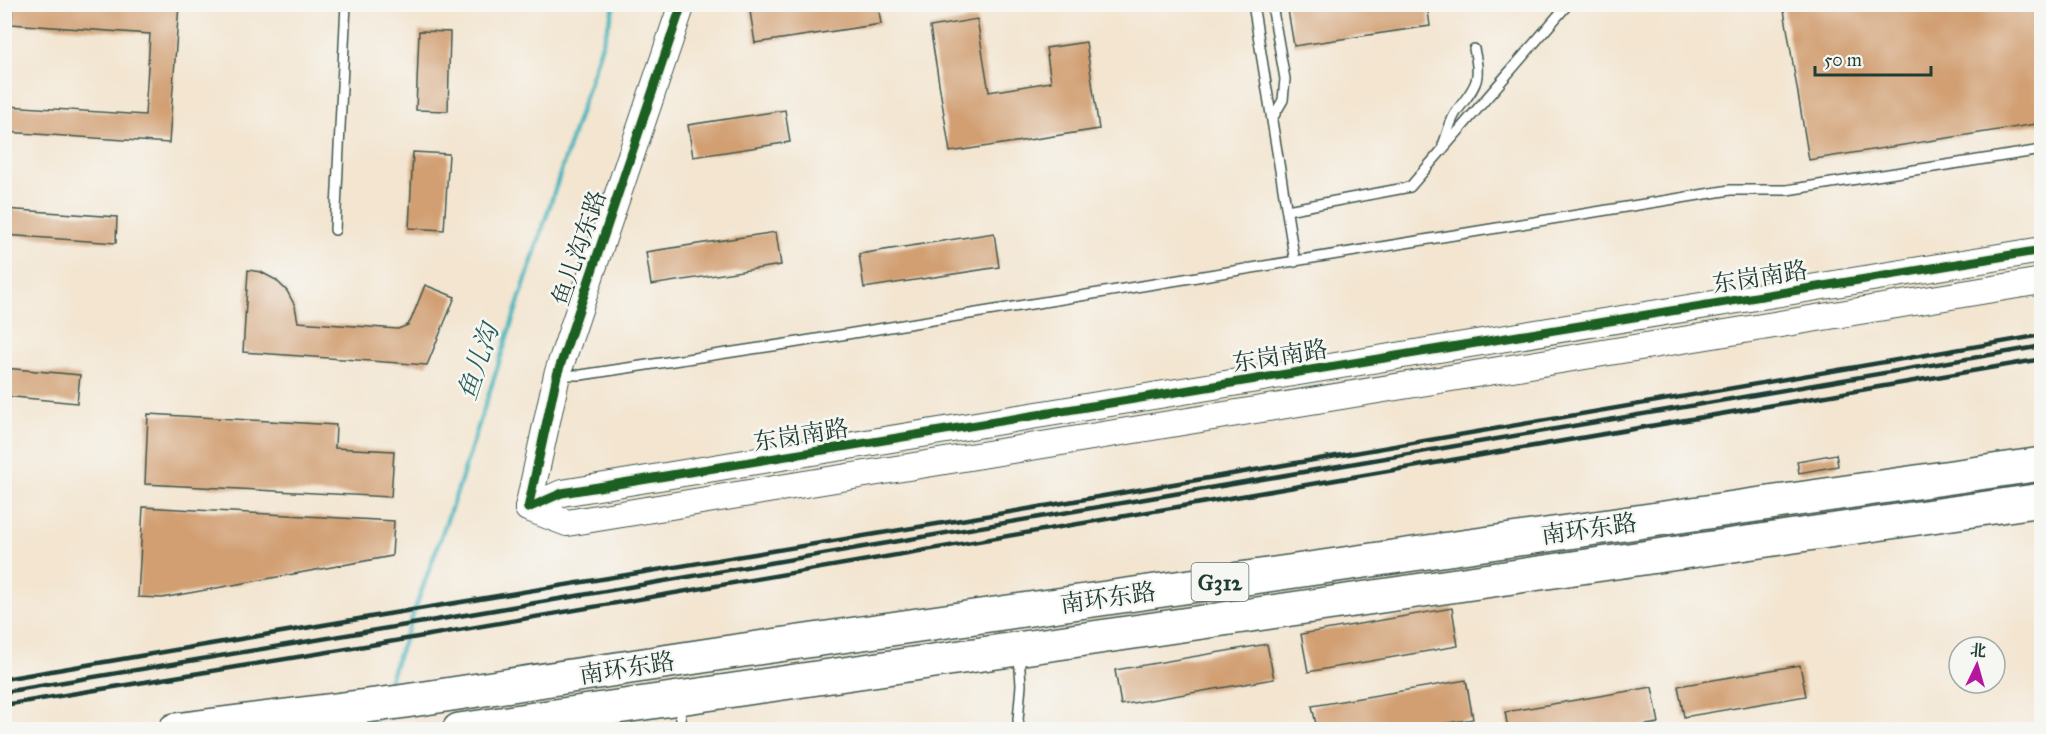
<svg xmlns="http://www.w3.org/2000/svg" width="2046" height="734" font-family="'IM FELL Great Primer','Noto Serif SC',serif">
	<rect width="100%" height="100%" fill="#f6f6f2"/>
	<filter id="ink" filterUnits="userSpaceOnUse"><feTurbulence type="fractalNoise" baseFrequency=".0167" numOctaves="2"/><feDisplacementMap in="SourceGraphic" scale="12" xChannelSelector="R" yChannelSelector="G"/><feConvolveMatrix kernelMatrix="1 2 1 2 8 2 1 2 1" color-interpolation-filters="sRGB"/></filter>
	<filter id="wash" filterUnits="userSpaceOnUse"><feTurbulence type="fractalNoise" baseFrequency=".008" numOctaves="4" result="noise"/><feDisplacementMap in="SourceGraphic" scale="24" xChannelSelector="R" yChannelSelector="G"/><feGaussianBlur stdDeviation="1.35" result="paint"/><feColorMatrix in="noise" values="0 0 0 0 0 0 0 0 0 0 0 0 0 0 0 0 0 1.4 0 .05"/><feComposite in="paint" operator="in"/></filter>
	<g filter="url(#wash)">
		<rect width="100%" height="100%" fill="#f3e5d0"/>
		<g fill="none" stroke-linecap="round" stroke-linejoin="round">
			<g stroke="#41b2b9" stroke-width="4.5">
				<path d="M386,690l72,-201 157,-485"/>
				<path d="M372,730l4,-12"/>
			</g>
		</g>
		<g id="blocks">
			<g fill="#d19f72">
				<path d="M13,4h166l-10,139 -163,-11 2,-26 137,9 5,-81 -139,-10z"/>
				<path d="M793,4h85l3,20 -126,19 -5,-32z"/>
				<path d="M1287,4h140l3,22 -136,20z"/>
				<path d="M1783,4h259v119l-233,37z"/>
				<path d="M977,19l12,73 62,-10 -5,-34 40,-6 13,87 -149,23 -20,-125z"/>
				<path d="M419,31l31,1 -2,79 -32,-1z"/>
				<path d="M785,110l5,32 -97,15 -5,-32z"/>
				<path d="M413,152l36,2 -5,76 -35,-2z"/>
				<path d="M4,209l113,8 -1,26 -112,-8z"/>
				<path d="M776,232l5,33 -130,20 -5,-33z"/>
				<path d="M994,233l5,34 -135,21 -5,-34z"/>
				<path d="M248,270l13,2 15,8 11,11 8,15 3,16 100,7 10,-4 3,-5 14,-35 30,12 -28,68 -184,-13z"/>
				<path d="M4,368l76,7 -3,28 -73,-7z"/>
				<path d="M148,414l188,11 -1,23 59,3 -3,46 -246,-13z"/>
				<path d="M1836,454l2,12 -39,7 -2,-12z"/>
				<path d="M143,507l251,14 -2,35 -230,42 -24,-1z"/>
				<path d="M1452,608l6,38 -150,26 -7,-38z"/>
				<path d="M1267,644l7,35 -153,26 -6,-35z"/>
				<path d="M1800,665l6,31 -122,21 -6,-31z"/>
				<path d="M1466,680l7,39 -62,10h-94l-5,-23z"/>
				<path d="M1652,687l7,36 -41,6h-110l-3,-17z"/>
			</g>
		</g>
	</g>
	<g filter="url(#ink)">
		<use href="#blocks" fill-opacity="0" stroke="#3f564b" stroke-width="1.5"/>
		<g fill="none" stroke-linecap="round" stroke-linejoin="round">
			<g stroke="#3f564b" stroke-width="12">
				<g id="lane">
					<path d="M1253,4l42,258"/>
					<path d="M1272,119l11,-19 2,-21 -12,-68"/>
					<path d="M1443,145c4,-10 7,-23 12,-31 18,-27 28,-29 19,-65"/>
					<path d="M1287,210l123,-23 158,-183"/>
					<path d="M335,230l11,-226"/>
					<path d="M560,375h21l205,-31 944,-154h57l255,-40"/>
					<path d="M1019,654l2,31 -3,35 2,10"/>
					<path d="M678,703l5,27"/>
				</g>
			</g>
			<g stroke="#3f564b" stroke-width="28">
				<g id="secondary">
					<path d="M528,508l34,-15 1480,-243"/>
					<path d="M528,508l39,15 1475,-242"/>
					<path d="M528,508l29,-133 125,-371"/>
				</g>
			</g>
			<g stroke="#3f564b" stroke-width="36">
				<g id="highway">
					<path d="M175,730l224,-28 324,-49 1319,-189"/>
					<path d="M459,730l1583,-230"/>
				</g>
			</g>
			<use href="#lane" stroke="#fff" stroke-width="9"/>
			<use href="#secondary" stroke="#fff" stroke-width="26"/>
			<use href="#highway" stroke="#fff" stroke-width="33"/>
			<g stroke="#1f3d34" stroke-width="4.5">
				<path d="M4,679l378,-64 628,-103 1032,-177"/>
				<path d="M4,692l420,-70 1618,-276"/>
				<path d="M4,705l373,-61 1665,-285"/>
			</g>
			<g stroke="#f6f6f2" stroke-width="13">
				<g id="cycleway">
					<path d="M528,508l34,-15 1480,-243"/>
					<path d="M528,508l29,-133 125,-371"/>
				</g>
			</g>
			<use href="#cycleway" stroke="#1b5e20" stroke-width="9"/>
		</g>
	</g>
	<g text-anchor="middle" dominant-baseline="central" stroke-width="5" stroke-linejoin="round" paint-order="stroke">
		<rect fill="#f6f6f2" stroke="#60746d" stroke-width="1.5" x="1191.5" y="563" width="57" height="38" rx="4.5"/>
		<g font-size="22" font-weight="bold" fill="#1f3d34">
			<text x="1220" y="582">G312</text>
		</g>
		<g font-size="24" fill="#1f3d34" stroke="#f6f6f2">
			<text transform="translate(579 248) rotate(-71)">鱼儿沟东路</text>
			<text transform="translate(1760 277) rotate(-9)">东岗南路</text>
			<text transform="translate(1280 356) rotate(-9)">东岗南路</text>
			<text transform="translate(801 435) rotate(-9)">东岗南路</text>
			<text transform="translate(1589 529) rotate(-8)">南环东路</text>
			<text transform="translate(1108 598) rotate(-8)">南环东路</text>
			<text transform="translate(627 668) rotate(-9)">南环东路</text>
		</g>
		<g font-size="26" font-style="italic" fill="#29605c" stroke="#f6f6f2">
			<text transform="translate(478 362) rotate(-72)">鱼儿沟</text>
		</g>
	</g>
	<rect width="2046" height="734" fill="none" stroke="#f6f6f2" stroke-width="24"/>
	<g transform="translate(1977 665) rotate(5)"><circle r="28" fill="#f6f6f2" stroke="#a0aca6" stroke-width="1.5"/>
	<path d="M0-4.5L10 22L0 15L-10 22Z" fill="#b5179e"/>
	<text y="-9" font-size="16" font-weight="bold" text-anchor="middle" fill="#1f3d34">北</text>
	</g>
	<path d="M1815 66v9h116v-9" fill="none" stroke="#1f3d34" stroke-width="3"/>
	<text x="1824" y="66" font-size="18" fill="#1f3d34" stroke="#f6f6f2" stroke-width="4.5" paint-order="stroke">50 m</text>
</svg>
